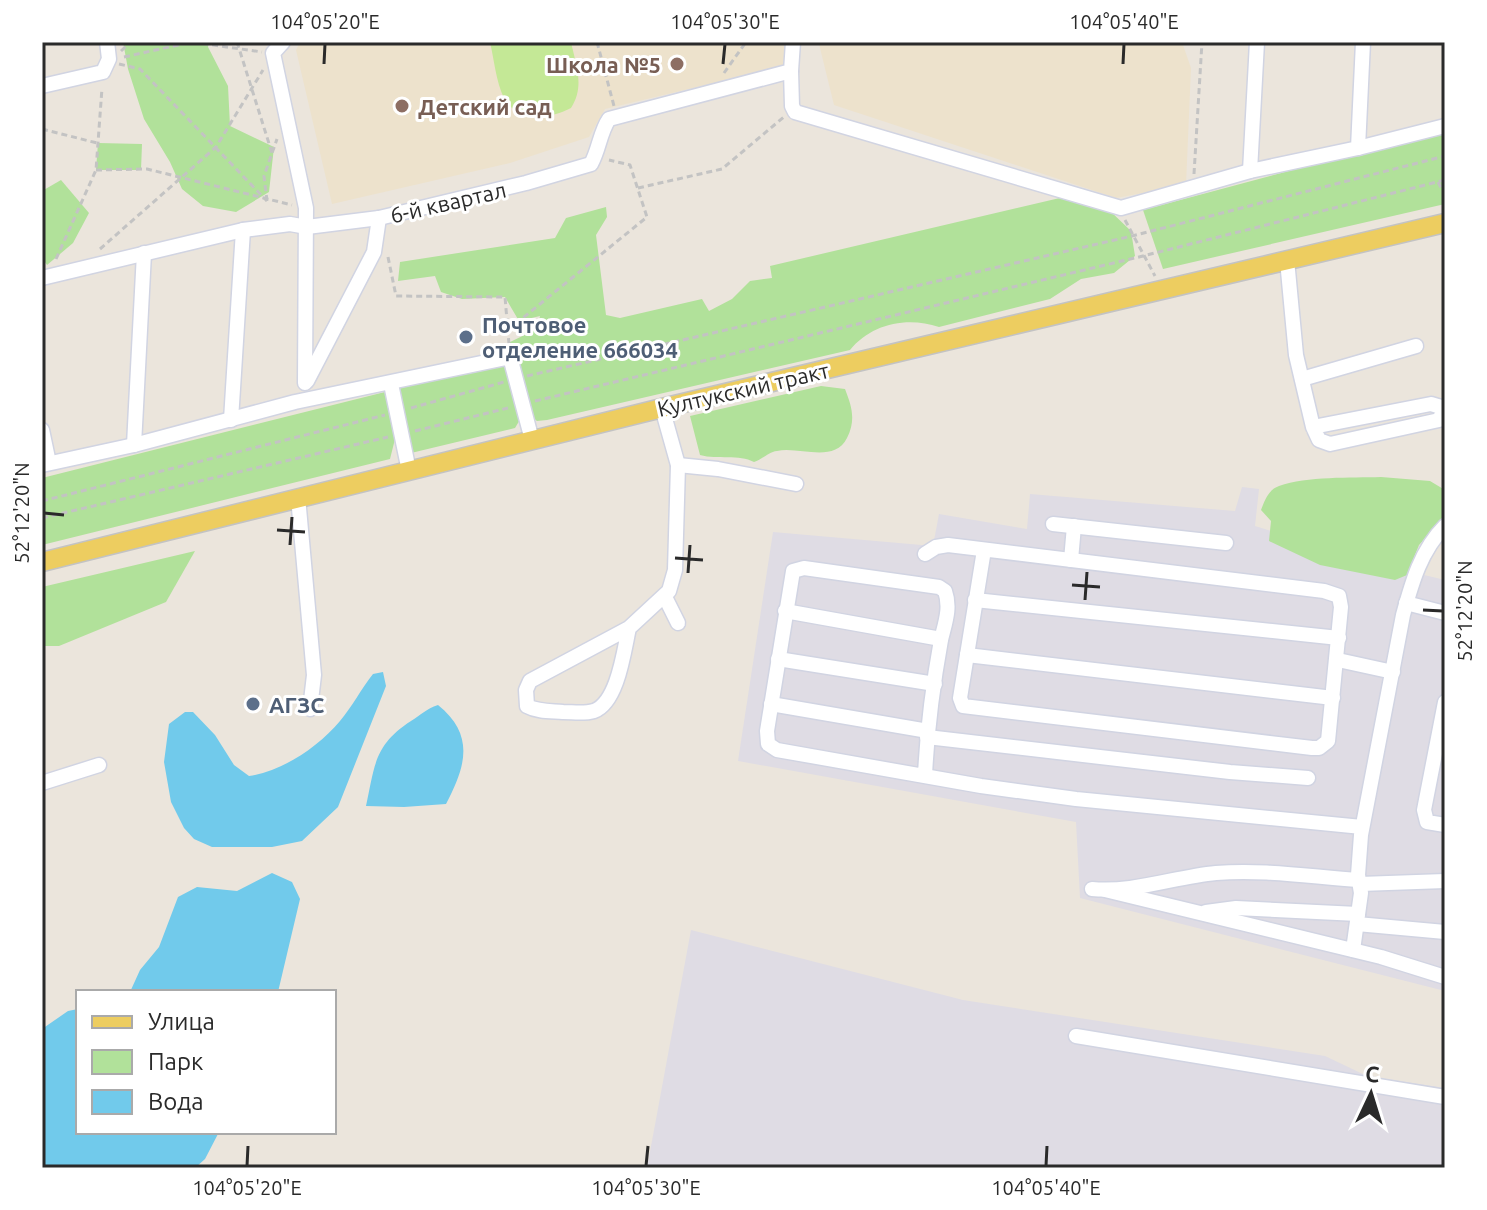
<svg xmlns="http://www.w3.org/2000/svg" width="1487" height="1210" font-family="Ubuntu,sans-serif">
	<rect width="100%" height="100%" fill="#ebe5dc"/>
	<g fill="#dfdce4">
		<path d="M1242,487l17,2 -4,37 115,36 75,18v411l-365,-93 -4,-76 -338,-61 35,-229 160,14 6,-32 88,15 3,-35 205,17z"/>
		<path d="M691,930l272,70 362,56 42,20 78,12v80h-798z"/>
	</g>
	<g fill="#ede2cc">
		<path d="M300,42h487l-2,24 -180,43 -16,28 -79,26 -178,41 -36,-154z"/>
		<path d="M826,42h356l9,26 -5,117 -70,13 -282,-93 -15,-61z"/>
	</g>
	<g fill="#b1e19a">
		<path d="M123,42h86l-1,5 20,39 2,40 44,21 -5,45 -33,20 -33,-6 -21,-17 -12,-27 -26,-43 -16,-50z"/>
		<path d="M1445,129v75l-282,65 -20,-59z"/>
		<path d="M98,143l44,1 -1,26h-45z"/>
		<path d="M61,180l28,33 -16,30 -26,22 -5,-7v-67z"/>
		<path d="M1064,197l44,12 23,22 4,25 -21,17 -33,6 -31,20 -111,28c-32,-11 -68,-3 -89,23l-303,70 -10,1 -8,-6 -21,-72 29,-14 3,-13 -21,5 -14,-24 -43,2 -21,-7 -6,-16 -37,5 2,-19 155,-24 11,-20 40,-11 1,10 -11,18 10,80 14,3 82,-19 7,12 23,-12 18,-18 22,-3 -2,-12z"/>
		<path d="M508,363l13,55 -6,10 -104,25 -16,-64z"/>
		<path d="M821,386l24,3c7,18 11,31 2,49 -13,26 -48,8 -70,13 -9,1 -15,9 -23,11 -15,-8 -36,-2 -54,-7l-10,-39z"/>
		<path d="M385,392l10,47 -5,20 -348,86v-67z"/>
		<path d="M1381,477l49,4 15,9v27l-26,28 -12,30 -12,5 -75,-15 -51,-24 2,-20 -10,-11c4,-10 7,-20 18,-24 28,-10 72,-8 102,-9z"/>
		<path d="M195,551l-29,51 -107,44h-17v-59z"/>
	</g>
	<path fill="#c4e896" d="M490,42h81c5,24 14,44 0,66 -21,11 -54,15 -67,-10 -8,-16 -10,-39 -14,-56z"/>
	<g fill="#71caeb">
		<path d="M383,672l3,14 -48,121 -36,34 -30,6h-60l-18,-8 -10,-11 -13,-26 -7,-40 5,-38 16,-12h8l22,23 19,30 15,11c34,-5 69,-29 91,-55 12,-14 21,-32 33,-47z"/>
		<path d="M438,705c37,30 28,61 8,99l-42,3 -38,-1c9,-41 8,-61 45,-85 10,-6 15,-12 27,-16z"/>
		<path d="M272,873l20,9 8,17 -22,93h-148l10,-22 19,-23 19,-50 19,-10 40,4z"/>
		<path d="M78,1009v123h141l-14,27 -10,9h-153v-139l26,-18z"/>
	</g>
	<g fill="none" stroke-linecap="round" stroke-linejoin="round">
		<g stroke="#d1d4e2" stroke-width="17">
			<g id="minor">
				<path d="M283,42l-10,11 33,155 -1,175"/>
				<path d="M791,71l1,35 3,6 326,96 129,-37 108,-23 5,-106"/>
				<path d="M42,86l61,-14 6,-13 -2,-17"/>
				<path d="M1358,148l87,-22"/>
				<path d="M1250,171l7,-129"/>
				<path d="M1287,260l9,95 17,72 6,13 11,4 109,-24 4,-8 -2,-5 -10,-3 -118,23"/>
				<path d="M42,278l201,-48 47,-6 17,3 72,-9 147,-35 65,-19c8,-14 9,-32 18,-45l182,-48 2,-29"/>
				<path d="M1302,379l114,-33"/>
				<path d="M307,381l67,-129 5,-34"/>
				<path d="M391,384l18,87"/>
				<path d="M231,420l12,-190"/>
				<path d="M42,430l7,33"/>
				<path d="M134,445l10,-192"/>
				<path d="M42,465l92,-20 161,-43 215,-45 22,83"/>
				<path d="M678,465l40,4 78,15"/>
				<path d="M298,497l16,178 -4,34"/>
				<path d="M1053,524l173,19"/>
				<path d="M925,554l11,-7 12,-2 376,46 15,5 2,11 -13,134 -9,7h-7l-349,-42 -3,-8 24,-148"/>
				<path d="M1071,560l3,-34"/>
				<path d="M665,597l13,26"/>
				<path d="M975,600l364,38"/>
				<path d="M1406,603l39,10"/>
				<path d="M785,611l156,28"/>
				<path d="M629,628c-5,22 -11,74 -35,83 -10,3 -21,1 -31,1 -12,-1 -25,0 -36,-6l-1,-16 4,-9 99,-53 40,-37 6,-21 3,-105 -16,-57"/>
				<path d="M967,655l366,43"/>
				<path d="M778,659l157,25"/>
				<path d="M1338,660l55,12"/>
				<path d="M1445,702l-21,108 3,12 18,3"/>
				<path d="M771,704l157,27"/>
				<path d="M927,737l303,35 78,6"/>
				<path d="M925,776c2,-45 8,-92 16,-136 4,-17 10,-32 4,-49l-6,-4 -135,-19 -11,3 -26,160 1,13 9,6 204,36 95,13 286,28"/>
				<path d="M42,783l57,-18"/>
				<path d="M1360,884l85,-3"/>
				<path d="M1092,889c41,4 82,-12 124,-16 47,-4 96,4 143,7"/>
				<path d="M1105,890l276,67 64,20"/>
				<path d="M1206,912l30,-4 122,6"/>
				<path d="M1357,924l88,8"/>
				<path d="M1353,950l8,-57 -3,-18 3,-40 42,-220c9,-33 18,-65 42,-89"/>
				<path d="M1076,1036l369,61"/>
			</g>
		</g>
		<g stroke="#c3c3c3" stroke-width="21">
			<path id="major" d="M42,562l620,-154 783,-185"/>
		</g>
		<g stroke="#c3c3c3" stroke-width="3" stroke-dasharray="6 4" stroke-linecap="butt">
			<path d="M237,42l35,111"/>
			<path d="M597,42l17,64"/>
			<path d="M121,51l10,-9"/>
			<path d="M124,57l68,-15 70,10"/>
			<path d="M119,64l21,5 127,132"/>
			<path d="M724,73l22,-31"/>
			<path d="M42,129l55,14"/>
			<path d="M96,170l51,-1 145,36"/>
			<path d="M1194,174l8,-132"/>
			<path d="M1438,182l7,13"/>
			<path d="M638,188l84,-19 63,-53"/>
			<path d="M267,201l-3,-25 13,-37"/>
			<path d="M1125,220l30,56"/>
			<path d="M100,249l116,-102 47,-77"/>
			<path d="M388,257l8,39 109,1 4,47"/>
			<path d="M56,259l40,-89 6,-82"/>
			<path d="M508,330l139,-113 -17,-52 -21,-5"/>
			<path d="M527,376l605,-140 313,-80"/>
			<path d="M535,401l608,-145 302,-76"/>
			<path d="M411,408l93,-26"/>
			<path d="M415,431l93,-23"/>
			<path d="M42,501l343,-86"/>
			<path d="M42,518l346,-81"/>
		</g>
		<use href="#minor" stroke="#fff" stroke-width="14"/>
		<use href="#major" stroke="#edcd60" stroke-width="18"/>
	</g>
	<path fill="none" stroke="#2a2a2a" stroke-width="3" d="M324,64l1,-20M723,64l2,-20M1123,64l1,-20M44,513l20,2M277,530l28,2M290,545l2,-28M675,558l28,2M688,573l2,-28M1072,585l28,2M1085,600l2,-28M1423,610l20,1M247,1166l1,-20M646,1166l2,-20M1046,1166l1,-20"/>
	<g fill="#8d6e63" stroke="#fff" stroke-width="3">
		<circle cx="677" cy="64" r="8"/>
		<circle cx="402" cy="106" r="8"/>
	</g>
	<g fill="#5c6f8a" stroke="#fff" stroke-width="3">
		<circle cx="466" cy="337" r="8"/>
		<circle cx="253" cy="704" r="8"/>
	</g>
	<g text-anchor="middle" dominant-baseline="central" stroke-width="6" stroke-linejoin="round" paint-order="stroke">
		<g font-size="22" font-weight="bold" fill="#785e54" stroke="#fff" text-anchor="end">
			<text x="661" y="64">Школа №5</text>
			<text x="418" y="106" text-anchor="start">Детский сад</text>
		</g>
		<g font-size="22" fill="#2a2a2a" stroke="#fff">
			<text transform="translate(448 202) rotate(-13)">6-й квартал</text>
			<text transform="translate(743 389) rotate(-13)">Култукский тракт</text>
		</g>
		<g font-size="22" font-weight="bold" fill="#4e5e75" stroke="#fff" text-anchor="start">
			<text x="482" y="324">Почтовое<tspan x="482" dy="25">отделение 666034</tspan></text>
			<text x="269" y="704">АГЗС</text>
		</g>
	</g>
	<rect width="1487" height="1210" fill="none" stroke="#ffffff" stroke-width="88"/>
	<rect x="76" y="990" width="260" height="144" fill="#ffffff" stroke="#aaaaaa" stroke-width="2"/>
	<rect x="92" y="1016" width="40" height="12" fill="#edcd60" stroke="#aaaaaa" stroke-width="2"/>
	<text x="148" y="1030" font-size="24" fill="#2a2a2a">Улица</text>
	<rect x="92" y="1050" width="40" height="24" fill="#b1e19a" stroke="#aaaaaa" stroke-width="2"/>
	<text x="148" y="1070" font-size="24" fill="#2a2a2a">Парк</text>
	<rect x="92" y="1090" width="40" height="24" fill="#71caeb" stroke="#aaaaaa" stroke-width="2"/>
	<text x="148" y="1110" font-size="24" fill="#2a2a2a">Вода</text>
	<g transform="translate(1371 1094) rotate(4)" stroke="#ffffff" stroke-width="6" paint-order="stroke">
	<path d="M0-6L14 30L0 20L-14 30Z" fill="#2a2a2a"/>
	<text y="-12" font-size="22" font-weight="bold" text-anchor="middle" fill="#2a2a2a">С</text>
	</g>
	<rect x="44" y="44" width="1399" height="1122" fill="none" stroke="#2a2a2a" stroke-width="3"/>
	<g font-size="20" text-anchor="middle" fill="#2a2a2a">
		<text x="325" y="29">104°05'20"E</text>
		<text x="725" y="29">104°05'30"E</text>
		<text x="1124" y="29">104°05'40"E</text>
		<text transform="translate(22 513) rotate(-90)" y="7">52°12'20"N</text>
		<text transform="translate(1465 611) rotate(-90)" y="7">52°12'20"N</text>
		<text x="247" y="1195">104°05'20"E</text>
		<text x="646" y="1195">104°05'30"E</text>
		<text x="1046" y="1195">104°05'40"E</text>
	</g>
</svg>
